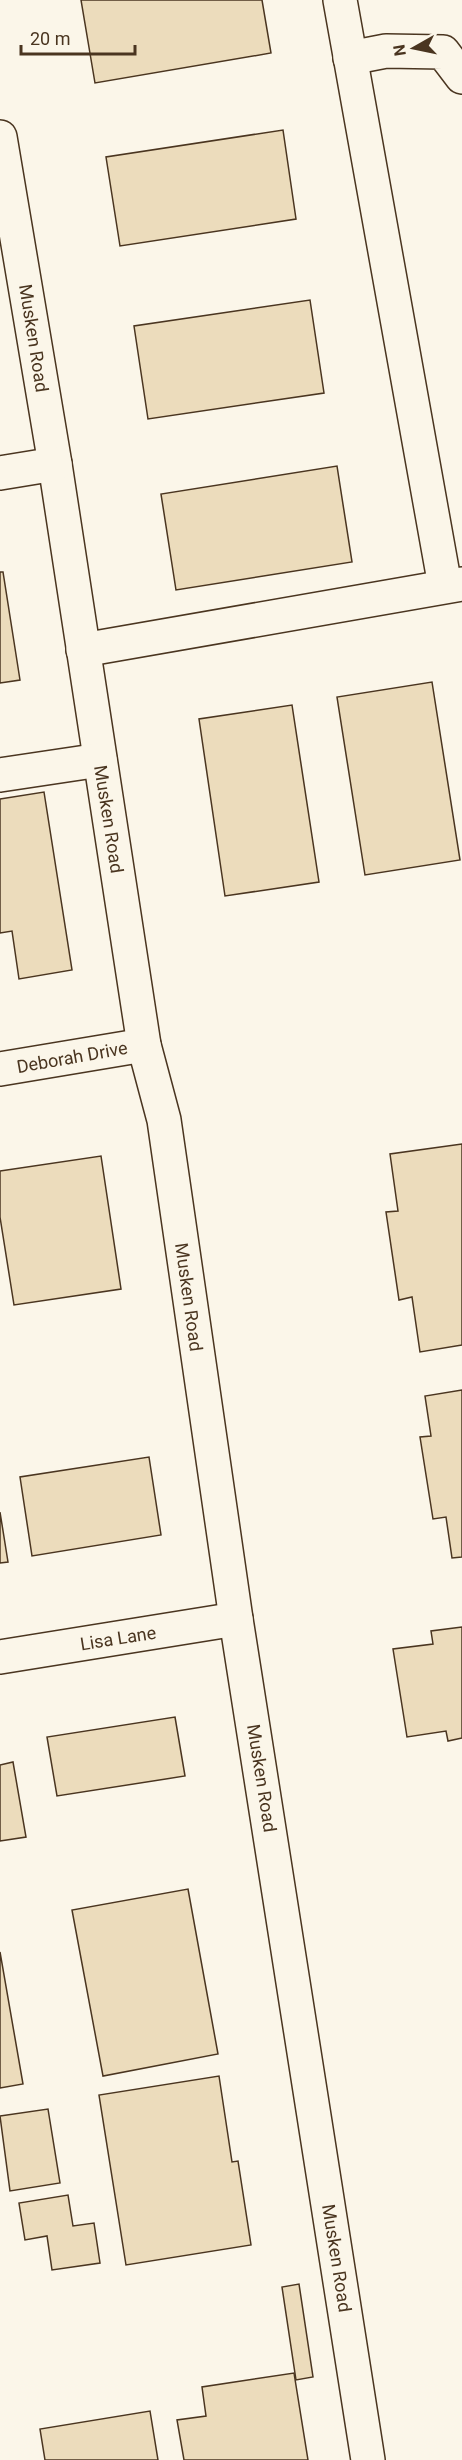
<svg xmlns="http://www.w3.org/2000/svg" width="462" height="2460" font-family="Roboto,sans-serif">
	<rect width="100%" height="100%" fill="#fbf6e9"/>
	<g fill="#ecdcbc" stroke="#4a3520" stroke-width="1.5">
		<path d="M81,0h181l9,53 -176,30z"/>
		<path d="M283,130l13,89 -176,27 -14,-89z"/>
		<path d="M310,300l14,93 -176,26 -14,-93z"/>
		<path d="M337,466l15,96 -176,28 -15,-96z"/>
		<path d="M0,572h3l17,108 -20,3z"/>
		<path d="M432,682l28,178 -95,15 -28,-178z"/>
		<path d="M292,705l27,177 -94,14 -26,-177z"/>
		<path d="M44,792l28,178 -53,9 -7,-48 -12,2v-134z"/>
		<path d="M462,1144v201l-42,7 -8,-55 -13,3 -13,-88 12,-1 -8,-57z"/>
		<path d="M101,1156l20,133 -107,16 -14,-88v-46z"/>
		<path d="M462,1390v167l-10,1 -6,-41 -13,2 -13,-82 11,-1 -6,-40z"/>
		<path d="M149,1457l12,78 -129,21 -12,-79z"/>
		<path d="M0,1512l8,50 -8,1z"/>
		<path d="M462,1627v111l-14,3 -2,-10 -39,6 -14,-88 40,-5 -2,-13z"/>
		<path d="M175,1717l10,59 -128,20 -10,-59z"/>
		<path d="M13,1762l13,75 -26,4v-76z"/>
		<path d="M188,1889l30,165 -115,22 -31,-166z"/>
		<path d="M0,1952l23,132 -23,4z"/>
		<path d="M219,2076l13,86 6,-1 13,84 -125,20 -27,-170z"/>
		<path d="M48,2109l12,74 -50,8 -10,-75z"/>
		<path d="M68,2195l5,31 21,-3 6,40 -48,7 -5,-34 -22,4 -6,-37z"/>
		<path d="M299,2284l14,93 -17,3 -14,-93z"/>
		<path d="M294,2373l14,87h-124l-7,-40 29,-4 -4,-29z"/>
		<path d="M150,2411l8,49h-113l-5,-31z"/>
	</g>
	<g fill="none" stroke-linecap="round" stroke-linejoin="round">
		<g stroke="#4a3520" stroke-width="36">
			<g id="minor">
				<path d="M340,0l105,586"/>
				<path d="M350,58l36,-7 57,1 19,25"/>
				<path d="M0,137l55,327 89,581 20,75 72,499 132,841"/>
				<path d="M0,473l55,-9"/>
				<path d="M83,650l379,-66"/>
				<path d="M0,775l100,-15"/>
				<path d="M0,1069l144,-24"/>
				<path d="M0,1657l236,-38"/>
			</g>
		</g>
		<use href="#minor" stroke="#fbf6e9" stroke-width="33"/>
	</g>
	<g text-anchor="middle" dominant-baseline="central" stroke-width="4.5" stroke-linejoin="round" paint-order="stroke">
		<g font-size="18" fill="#4a3520" stroke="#fbf6e9">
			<text transform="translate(34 338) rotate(81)">Musken Road</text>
			<text transform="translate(109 819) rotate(81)">Musken Road</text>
			<text transform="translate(72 1057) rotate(-10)">Deborah Drive</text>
			<text transform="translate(189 1297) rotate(82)">Musken Road</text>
			<text transform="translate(118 1638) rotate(-9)">Lisa Lane</text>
			<text transform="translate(262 1778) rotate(81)">Musken Road</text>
			<text transform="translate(337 2258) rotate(81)">Musken Road</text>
		</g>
	</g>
	<g transform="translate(414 48) rotate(261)" stroke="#fbf6e9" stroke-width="4.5" paint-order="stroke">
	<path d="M0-4.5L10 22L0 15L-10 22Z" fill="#4a3520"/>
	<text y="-9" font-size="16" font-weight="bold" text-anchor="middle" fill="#4a3520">N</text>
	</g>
	<path d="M21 45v9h114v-9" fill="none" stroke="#4a3520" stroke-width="3"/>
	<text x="30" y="45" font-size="18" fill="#4a3520" stroke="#fbf6e9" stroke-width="4.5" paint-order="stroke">20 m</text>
</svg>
